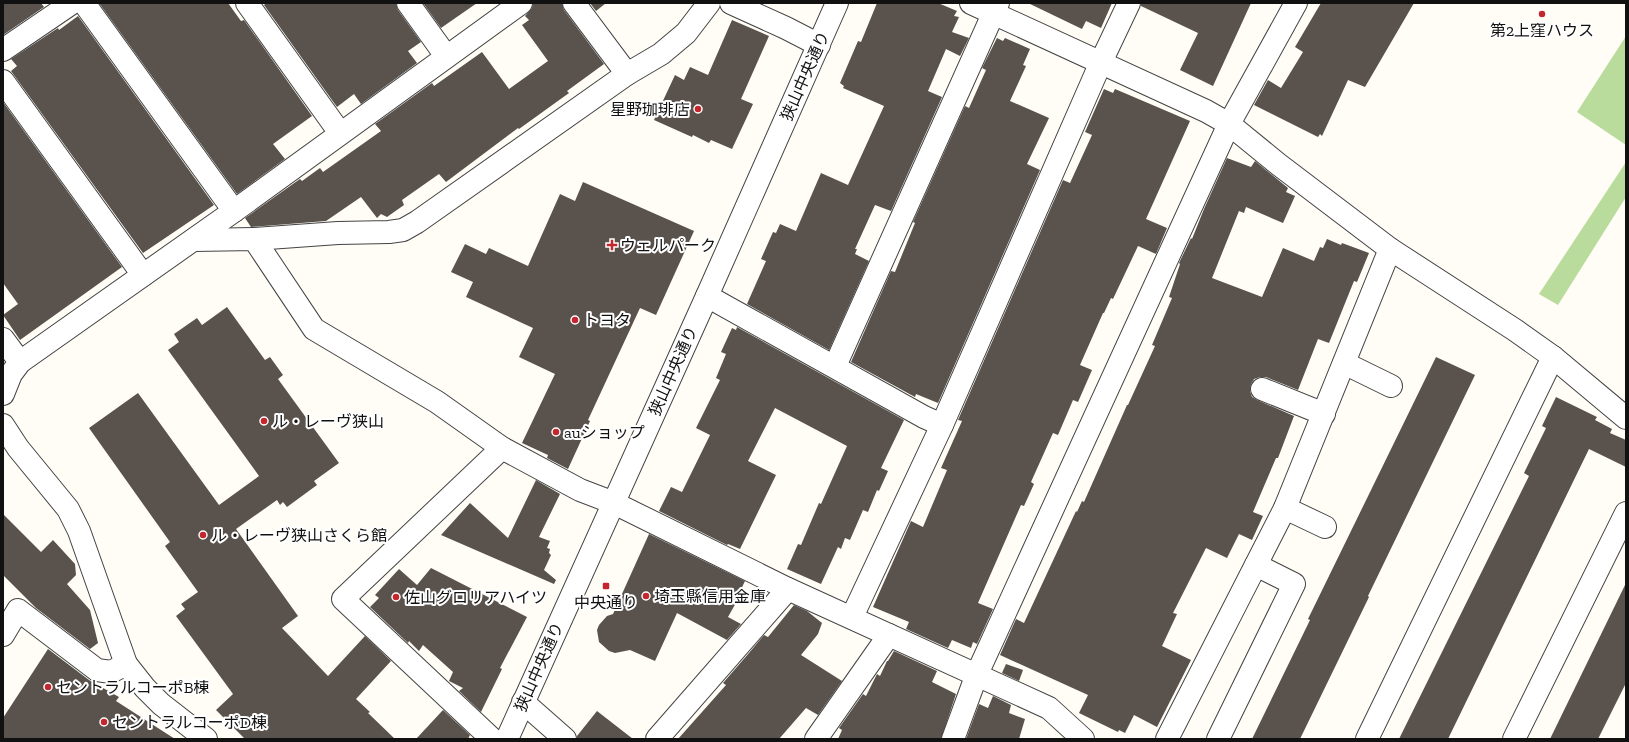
<svg xmlns="http://www.w3.org/2000/svg" width="1629" height="742" font-family="'Zilla Slab','Noto Sans JP',serif">
	<rect width="100%" height="100%" fill="#fffdf5"/>
	<g fill="#b9dc9c">
		<path d="M1626,36v109l-49,-33z"/>
		<path d="M1626,162v35l-68,108 -19,-11z"/>
	</g>
	<g fill="#5a524d">
		<path d="M3,3h38l3,4 -41,28z"/>
		<path d="M99,3h129l13,18 3,-1 68,96 -39,28 12,15 -48,35z"/>
		<path d="M266,3h130l2,7 23,32 -13,9 9,12 -56,41 -7,-10 -17,13 -73,-102z"/>
		<path d="M423,3h54l-36,25z"/>
		<path d="M533,3h29l2,7 40,54 -37,27 2,2 -50,36 -1,-1 -72,54 -7,-8 -37,26 2,5 -17,12 -6,-3 -4,4 -16,-21 -35,24 -75,6 -6,-9 55,-39 2,2 18,-13 3,4 58,-41 -6,-7 57,-41 2,3 48,-34 27,37 39,-28 -26,-36 7,-5 -4,-4 7,-8z"/>
		<path d="M590,3h16l-10,8z"/>
		<path d="M877,3h61l19,8 -3,5 5,1 -7,15 17,6 -9,18 -14,-7 -18,42 14,6 -51,114 -16,-6 -20,44h2l-2,5 14,7 -40,89 -82,-46 19,-43 -5,-2 12,-27 3,1 4,-9 16,7 25,-58 27,12 36,-79 -41,-18 1,-2 -4,-3 18,-42 3,1z"/>
		<path d="M1028,3h84l-11,25 -15,-7 -4,8z"/>
		<path d="M1141,3h110l-38,83 -33,-16 18,-37 -57,-27z"/>
		<path d="M1321,3h93l-49,84 -17,-7 -26,56 -2,-2 -2,3 -64,-32 14,-25 13,8 22,-36 -8,-5z"/>
		<path d="M78,16l136,189 -71,48 -132,-182 6,-5 -6,-7 47,-31 1,2z"/>
		<path d="M732,20l37,16 -28,63 12,5 -21,45 -21,-9 -2,3 -16,-8 -1,2 -38,-17 21,-45 9,5 6,-13 18,8z"/>
		<path d="M997,38l6,3 2,-3 25,11 -7,16 3,1 -16,35 39,17 -22,46 13,6 -102,233 -22,-9 -1,3 -64,-35 40,-91 4,1 20,-49 -2,-1 52,-116 4,2 17,-38 -4,-2z"/>
		<path d="M1104,89l9,4 2,-4 75,32 -44,98 21,9 -11,26 -18,-8 -25,53 -2,-1 -7,15h-1l-23,52 12,5 -14,32 -5,-2 -15,35 -5,-2 -22,49 3,2 -10,22 -3,-1 -43,98 15,6 -16,35 -4,-2 -2,6 -19,-8 -4,8 -42,-19 3,-7 -36,-15 38,-86 12,6 24,-57 -6,-2 21,-47 -4,-1 105,-240 7,3 22,-48 -7,-3z"/>
		<path d="M3,102l119,165 -102,73 -17,-25 15,-11 -15,-21z"/>
		<path d="M1227,158l24,9 4,-6 33,27 -2,4 9,4 -12,27 -37,-16 -2,6 -5,-2 -27,67 50,19 21,-49 31,13 6,-14 3,1 4,-9 14,6 1,-2 27,10 -12,29 -3,-1 -25,62 -11,-4 -20,51 -32,-13h-6l-6,2 -3,5 -1,7 2,6 5,3 37,16 -16,42h-2l-23,54 10,4 -11,24 -13,-6 -12,24 -21,-10 -33,65 4,1 -15,32 29,14 -34,67 -23,-12 -9,18 -6,-3 -1,2 -39,-19 9,-18 -88,-40 16,-36 8,4 52,-112 1,1 5,-11 2,1 43,-97h1l27,-59 -3,-1 20,-47 -3,-1 11,-33 -1,-1 12,-25 1,1 12,-30z"/>
		<path d="M583,182l111,49 -38,84 -16,-7 -52,112 2,1 -22,48 -21,-11 1,-3 -26,-12 33,-69 -36,-17 14,-29 -67,-31 7,-15 -22,-10 14,-28 21,10 3,-6 39,18 32,-72 15,7z"/>
		<path d="M227,307l38,53 5,-3 13,18 -5,4 61,84 -25,18 3,4 -30,22 -4,-5 -3,3 -3,-5 -41,29 62,87 -16,12 46,48 37,-40 26,25 -35,38 14,13 -2,1 27,26h-150l-29,-29 17,-16 -57,-78 9,-7 -4,-5 17,-12 -33,-46 5,-4 -81,-114 49,-35 81,112 40,-29 -91,-126 11,-8 -5,-8 23,-16 5,7z"/>
		<path d="M737,327l167,93 -23,48 7,3 -9,20 -2,-1 -9,22 -5,-2 -13,30 -5,-2 -4,11 -3,-2 -17,37 -34,-15 11,-25 3,1 18,-42 2,1 26,-58 -72,-38 -27,53 28,14 -36,74 -12,-5 -1,1 -68,-34 12,-24 11,5 28,-57 -14,-7 24,-48 -4,-2 10,-24 -5,-2 11,-24 4,2z"/>
		<path d="M1436,357l39,18 -107,221 1,1 -69,142h-48l58,-119 -2,-1z"/>
		<path d="M1556,397l41,20 -2,3 17,9 -2,4 16,7v27l-37,-18 -141,290h-49l130,-263 -5,-3 22,-45 -4,-2z"/>
		<path d="M536,480l24,14 -21,43 11,4 -3,7 3,1 -1,4 2,2 -7,15 12,10 -2,4 -113,-49 29,-32 38,35z"/>
		<path d="M3,514l38,38 12,-12 22,24 1,11 -9,9 23,26 8,33 -8,6 -54,-41 -33,-33z"/>
		<path d="M649,534l96,47 -9,19 1,1 -9,16 13,7 -14,16 -50,-27 -22,48 -25,-11 -15,3 -6,-2 -10,-9 -2,-12 2,-5 8,-9 6,-2z"/>
		<path d="M431,568l96,49 -27,51 2,1 -21,43 -22,-21 4,-3 -14,-7 4,-9 -30,-27 -4,6 -10,-10 -1,2 -38,-36 9,-9 -4,-3 24,-26 18,16z"/>
		<path d="M1626,583v100l-28,56h-48z"/>
		<path d="M794,605l13,6 15,12 -4,11 -17,21 41,26 -24,34 -12,-7 -27,31h-101l48,-54 -3,-2 26,-30 15,-18 4,2z"/>
		<path d="M48,649l41,31 30,17 -3,4 59,38h-172v-21z"/>
		<path d="M894,651l43,20 -5,11 24,12 -15,45h-103l4,-9 -3,-2 24,-34 3,2 11,-22 3,2 7,-15h1z"/>
		<path d="M1006,664l17,6 -4,11 -17,-8z"/>
		<path d="M993,696l18,9 -2,8 16,6 -6,20h-53l13,-35 9,4z"/>
		<path d="M443,710l27,25 -2,4h-52z"/>
		<path d="M597,711l36,28h-56v-3z"/>
	</g>
	<g fill="none" stroke-linecap="round" stroke-linejoin="round">
		<g stroke="#444" stroke-width="24">
			<g id="minor">
				<path d="M84,3l150,208"/>
				<path d="M247,3l93,130"/>
				<path d="M408,3l38,53"/>
				<path d="M731,3l55,25 33,17"/>
				<path d="M971,3l235,108 23,13 49,40 112,85 125,81 38,27 73,61"/>
				<path d="M3,50l69,-47"/>
				<path d="M627,74l34,-20 25,-21 23,-30"/>
				<path d="M3,81l140,194"/>
				<path d="M254,239l84,-6 51,-1 14,-2 14,-8 210,-148 -53,-71"/>
				<path d="M194,240l60,-1 60,90 123,73 65,46 78,42 34,13 174,86 261,119 34,31"/>
				<path d="M707,296l217,121 18,8 -90,192"/>
				<path d="M3,339l17,23"/>
				<path d="M1344,363l47,23"/>
				<path d="M835,366l163,-363"/>
				<path d="M1262,389l62,25"/>
				<path d="M3,394l8,-20 9,-12 214,-151 287,-208"/>
				<path d="M3,425l15,23 50,61 11,22 47,133 19,24 16,16 45,35"/>
				<path d="M942,425l159,-363 28,-59"/>
				<path d="M1285,508l40,19"/>
				<path d="M3,635l15,-25 79,60 14,2 15,-8"/>
				<path d="M523,702l42,37"/>
				<path d="M492,739l-149,-140 159,-151"/>
				<path d="M507,739l200,-443 130,-293"/>
				<path d="M657,739l131,-150"/>
				<path d="M816,739l73,-104"/>
				<path d="M953,739l24,-65 252,-550 67,-121"/>
				<path d="M1167,739l118,-231 105,-259"/>
				<path d="M1218,739l76,-155 -38,-19"/>
				<path d="M1367,739l186,-382"/>
				<path d="M1514,739l112,-226"/>
			</g>
		</g>
		<use href="#minor" stroke="#fff" stroke-width="22"/>
	</g>
	<g fill="#c4262e" stroke="#fff" stroke-width="1.5">
		<circle cx="1542" cy="14" r="4"/>
		<circle cx="698" cy="109" r="4"/>
		<path d="M610 239h4v4h4v4h-4v4h-4v-4h-4v-4h4z"/>
		<circle cx="575" cy="320" r="4"/>
		<circle cx="264" cy="421" r="4"/>
		<circle cx="556" cy="432" r="4"/>
		<circle cx="203" cy="535" r="4"/>
		<rect x="602" y="582" width="8" height="8" rx="2"/>
		<circle cx="646" cy="596" r="4"/>
		<circle cx="396" cy="597" r="4"/>
		<circle cx="48" cy="687" r="4"/>
		<circle cx="104" cy="722" r="4"/>
	</g>
	<g text-anchor="middle" dominant-baseline="central" stroke-width="4" stroke-linejoin="round" paint-order="stroke">
		<g font-size="16" fill="#111" stroke="#fff" text-anchor="start">
			<text x="1542" y="30" text-anchor="middle">第2上窪ハウス</text>
			<text x="690" y="109" text-anchor="end">星野珈琲店</text>
			<text x="620" y="245">ウェルパーク</text>
			<text x="583" y="320">トヨタ</text>
			<text x="272" y="421">ル・レーヴ狭山</text>
			<text x="564" y="432">auショップ</text>
			<text x="211" y="535">ル・レーヴ狭山さくら館</text>
			<text x="654" y="596">埼玉縣信用金庫</text>
			<text x="404" y="597">佐山グロリアハイツ</text>
			<text x="606" y="602" text-anchor="middle">中央通り</text>
			<text x="56" y="687">セントラルコーポB棟</text>
			<text x="112" y="722">セントラルコーポD棟</text>
		</g>
		<g font-size="16" fill="#111" stroke="#fff">
			<text transform="translate(805 76) rotate(-66)">狭山中央通り</text>
			<text transform="translate(673 371) rotate(-66)">狭山中央通り</text>
			<text transform="translate(539 667) rotate(-66)">狭山中央通り</text>
		</g>
	</g>
	<rect width="1629" height="742" fill="none" stroke="#111111" stroke-width="8"/>
</svg>
